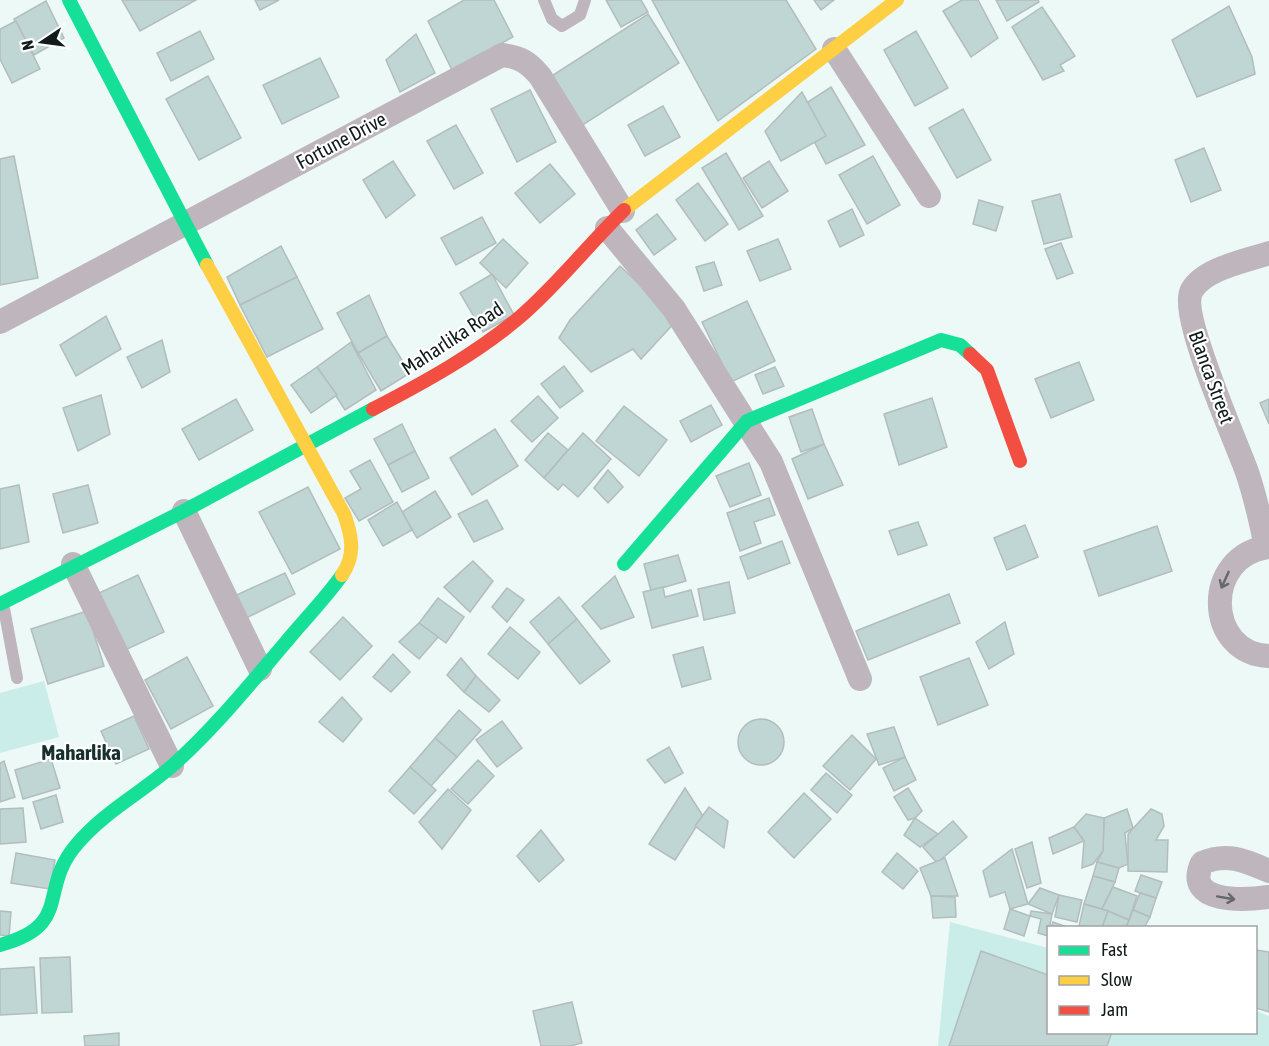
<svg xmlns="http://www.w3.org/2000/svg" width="1269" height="1046" font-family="'Asap Condensed',sans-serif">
	<rect width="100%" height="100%" fill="#ecf9f7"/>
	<g fill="#caede9">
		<path d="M44,681l15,56 -59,16v-60z"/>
		<path d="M950,922l98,26v84h208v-21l13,5v30h-331z"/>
	</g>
	<g fill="#c0d6d4" stroke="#b2bdbc" stroke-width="1.5">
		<path d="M122,0h74l-56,31z"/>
		<path d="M255,0h24l-19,10z"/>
		<path d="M464,0h30l19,37 -61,33 -24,-49z"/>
		<path d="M606,0h35l7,12 -27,15z"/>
		<path d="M652,0h134l30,49 -98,72z"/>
		<path d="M814,0h20l-13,10z"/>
		<path d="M962,0h16l20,38 -27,19 -28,-46z"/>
		<path d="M996,0h42l1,2 -32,19z"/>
		<path d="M46,1l18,37 -30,17 -20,-36z"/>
		<path d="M1229,6l23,51 3,17 -58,23 -25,-57z"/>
		<path d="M1042,7l33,49 -15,9 4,6 -21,9 -31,-53z"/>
		<path d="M648,14l31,49 -98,63 -31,-49z"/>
		<path d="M16,21l24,48 -28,14 -12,-24v-30z"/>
		<path d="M200,31l14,28 -43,22 -14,-28z"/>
		<path d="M916,31l32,57 -33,18 -31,-56z"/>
		<path d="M416,34l19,39 -35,19 -14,-32z"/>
		<path d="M320,58l19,39 -57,27 -19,-39z"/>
		<path d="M208,76l33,62 -42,22 -33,-61z"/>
		<path d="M831,87l34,58 -39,19 -29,-55z"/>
		<path d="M530,90l26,52 -39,20 -26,-53z"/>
		<path d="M802,92l24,44 -45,25 -16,-30z"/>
		<path d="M663,106l17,31 -35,19 -17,-31z"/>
		<path d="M963,109l28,51 -34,18 -28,-50z"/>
		<path d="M456,125l27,48 -29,16 -27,-48z"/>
		<path d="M1204,148l17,42 -30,12 -16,-42z"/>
		<path d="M726,153l37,63 -24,14 -37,-62z"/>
		<path d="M14,156l24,122 -38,7v-126z"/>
		<path d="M873,156l27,49 -33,19 -28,-49z"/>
		<path d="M393,161l22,34 -29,23 -23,-38z"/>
		<path d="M769,161l19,30 -26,17 -19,-30z"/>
		<path d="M550,164l25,30 -35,29 -25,-30z"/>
		<path d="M698,183l30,41 -23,17 -29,-41z"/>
		<path d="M1060,194l12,43 -28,7 -12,-43z"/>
		<path d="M979,200l24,7 -7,24 -23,-7z"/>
		<path d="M852,209l12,26 -24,12 -12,-26z"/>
		<path d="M657,214l19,25 -22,16 -18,-25z"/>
		<path d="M482,217l14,26 -40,22 -15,-27z"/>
		<path d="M503,239l25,24 -22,25 -26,-25z"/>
		<path d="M778,239l13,30 -31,12 -13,-30z"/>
		<path d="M1061,243l12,30 -16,6 -12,-30z"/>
		<path d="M281,246l16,31 -57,28 -13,-28z"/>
		<path d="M714,262l8,23 -18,6 -8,-24z"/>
		<path d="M620,266l57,54 -36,39 -8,-10 -42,23 -32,-34 11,-18z"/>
		<path d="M492,274l22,41 -31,17 -23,-39z"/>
		<path d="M297,277l26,52 -56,28 -27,-52z"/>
		<path d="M369,295l18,41 -29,17 -21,-40z"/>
		<path d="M747,301l28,60 -44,21 -29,-60z"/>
		<path d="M106,316l15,33 -45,27 -16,-31z"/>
		<path d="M387,336l23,37 -29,18 -23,-38z"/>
		<path d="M162,340l8,32 -28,16 -15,-31z"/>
		<path d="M351,342l25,48 -31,20 -28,-43z"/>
		<path d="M1079,362l15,38 -43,18 -16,-39z"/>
		<path d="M564,366l19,25 -23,17 -19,-24z"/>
		<path d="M317,367l20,28 -26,18 -20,-28z"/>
		<path d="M775,367l9,19 -21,8 -8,-19z"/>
		<path d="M101,395l9,39 -32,17 -15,-43z"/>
		<path d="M538,396l20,22 -26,24 -21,-21z"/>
		<path d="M932,398l15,49 -48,18 -15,-51z"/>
		<path d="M236,399l17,31 -54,30 -17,-31z"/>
		<path d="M1269,399v25l-9,-21z"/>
		<path d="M711,405l11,20 -31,17 -11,-21z"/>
		<path d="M624,406l43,34 -28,36 -43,-35z"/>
		<path d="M812,409l12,35 -23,8 -12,-35z"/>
		<path d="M402,424l13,27 -27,14 -14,-26z"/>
		<path d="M495,429l23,37 -46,29 -22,-37z"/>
		<path d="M548,433l20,17 -24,28 -19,-18z"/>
		<path d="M583,433l28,26 -33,38 -15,-13 -5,6 -14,-12z"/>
		<path d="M824,444l19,41 -35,14 -16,-40z"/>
		<path d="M415,451l14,27 -27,14 -14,-27z"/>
		<path d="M370,460l23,42 -34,19 -14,-23 16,-9 -11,-18z"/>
		<path d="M749,463l12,32 -31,12 -14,-31z"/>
		<path d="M608,470l15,17 -15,16 -14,-15z"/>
		<path d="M19,485l10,57 -29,7v-60z"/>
		<path d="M88,485l10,38 -35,10 -10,-39z"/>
		<path d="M308,487l32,62 -48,25 -33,-62z"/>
		<path d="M435,491l16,26 -34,21 -15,-26z"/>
		<path d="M769,498l6,17 -21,7 7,21 -21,8 -13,-38z"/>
		<path d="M487,500l16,29 -29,13 -16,-28z"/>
		<path d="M397,502l15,28 -29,16 -15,-26z"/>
		<path d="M918,522l9,23 -29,10 -9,-24z"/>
		<path d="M1025,525l13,32 -31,13 -13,-32z"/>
		<path d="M1157,526l15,45 -73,25 -15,-45z"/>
		<path d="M782,541l8,22 -42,16 -8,-22z"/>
		<path d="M678,555l8,26 -35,10 -7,-27z"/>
		<path d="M473,561l20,20 -23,31 -26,-25z"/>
		<path d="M285,573l10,21 -51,25 -12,-22z"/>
		<path d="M138,575l26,57 -39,18 -26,-57z"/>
		<path d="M615,576l19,41 -33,12 -19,-23z"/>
		<path d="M729,582l6,31 -31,7 -6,-31z"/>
		<path d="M663,587l2,10 26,-7 7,26 -46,12 -9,-36z"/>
		<path d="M507,588l17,12 -17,22 -15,-15z"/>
		<path d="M949,594l11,29 -92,37 -12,-29z"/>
		<path d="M559,597l18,22 -29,25 -18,-22z"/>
		<path d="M438,598l26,19 -18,26 -27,-20z"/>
		<path d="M87,611l17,55 -56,18 -17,-55z"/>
		<path d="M343,617l29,29 -32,34 -30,-28z"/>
		<path d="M577,619l33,42 -30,23 -32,-40z"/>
		<path d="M1005,622l9,32 -25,15 -13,-27z"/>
		<path d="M419,623l19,14 -19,22 -20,-17z"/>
		<path d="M510,627l30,25 -22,27 -30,-25z"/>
		<path d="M703,647l8,32 -29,8 -9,-32z"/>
		<path d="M393,654l17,18 -19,20 -18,-15z"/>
		<path d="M187,657l26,49 -42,23 -26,-49z"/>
		<path d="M461,658l15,18 -12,16 -17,-17z"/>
		<path d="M969,658l19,47 -50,20 -18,-48z"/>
		<path d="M476,676l24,24 -11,12 -25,-20z"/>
		<path d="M342,697l20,22 -19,23 -24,-20z"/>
		<path d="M459,710l22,20 -24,27 -22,-19z"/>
		<path d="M134,716l15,33 -33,15 -15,-33z"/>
		<circle cx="761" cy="742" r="23"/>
		<path d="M502,721l20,27 -25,19 -21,-27z"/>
		<path d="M894,727l11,30 -26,8 -12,-31z"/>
		<path d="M852,735l24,24 -26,31 -27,-24z"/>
		<path d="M435,738l22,19 -26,29 -21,-19z"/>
		<path d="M669,747l14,26 -18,10 -18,-23z"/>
		<path d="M905,757l11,23 -22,11 -11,-23z"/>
		<path d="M51,759l9,29 -37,11 -8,-29z"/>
		<path d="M478,760l16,16 -26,28 -17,-15z"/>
		<path d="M4,761l11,36 -15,5v-39z"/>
		<path d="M410,767l26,23 -22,24 -25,-23z"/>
		<path d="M826,773l26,22 -15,18 -26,-23z"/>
		<path d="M685,788l18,28 -28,44 -26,-16z"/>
		<path d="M908,788l14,23 -7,7 -7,2 -14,-23z"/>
		<path d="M448,789l23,21 -29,39 -23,-27z"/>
		<path d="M804,793l27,26 -37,39 -26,-26z"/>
		<path d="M56,795l7,27 -22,7 -8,-27z"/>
		<path d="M709,807l19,14 -4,27 -29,-22z"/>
		<path d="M23,808l3,34 -26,2v-35z"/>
		<path d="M1127,809l6,19 -8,5 3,31 -9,4 -22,-6 6,-11 1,-33z"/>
		<path d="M1151,809l11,5 2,12 -8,14h12l-1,32 -39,-1v-37z"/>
		<path d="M1086,814l18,4 -1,33 -10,13 -11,4 2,-27 -10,-14z"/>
		<path d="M915,818l23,16 -18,13 -16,-12z"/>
		<path d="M953,821l14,16 -30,26 -14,-16z"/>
		<path d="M1074,827l10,14 -31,13 -4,-16z"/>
		<path d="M541,830l23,30 -25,22 -22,-26z"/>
		<path d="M1032,842l9,41 -14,5 -12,-39z"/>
		<path d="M1012,849l16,55 -18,5 -5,-17 -15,5 -7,-26z"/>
		<path d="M16,853l39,7 -5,29 -39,-6z"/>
		<path d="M897,853l21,18 -15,18 -21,-17z"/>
		<path d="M945,858l13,38h-27l-11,-28z"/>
		<path d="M1097,862l22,6 -4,14 -22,-6z"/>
		<path d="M1141,875l21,7 -6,16 -21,-7z"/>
		<path d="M1093,876l22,6 -13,27 -18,-5z"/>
		<path d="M1113,887l24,9 -8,24 -27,-11z"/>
		<path d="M1040,888l19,7 -7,19 -24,-10z"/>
		<path d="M1140,893l16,5 -6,19 -17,-7z"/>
		<path d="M1059,895l23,5 -5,22 -22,-5z"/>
		<path d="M931,896l24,1 1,20 -23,1z"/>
		<path d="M1084,904l24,7 -6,17 -23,-2z"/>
		<path d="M1010,909l20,7 -6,20 -20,-7z"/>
		<path d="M1133,910l17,7 -6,11h-18z"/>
		<path d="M0,911l11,1 -2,24 -9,-1z"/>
		<path d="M1031,911l21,3 -4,22 -10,-3 3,-14 -11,-3z"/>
		<path d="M1108,911l21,9 -4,8h-23z"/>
		<path d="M1053,922l17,6h-19z"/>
		<path d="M1256,950l13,2v60l-13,-4z"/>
		<path d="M981,951l67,24v57h64l-5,14h-158z"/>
		<path d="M70,957l2,55 -30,1 -2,-55z"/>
		<path d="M34,967l3,46 -37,2v-46z"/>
		<path d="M572,1002l10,41 -12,3h-29l-8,-35z"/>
		<path d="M119,1033v13h-34l-1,-10z"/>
	</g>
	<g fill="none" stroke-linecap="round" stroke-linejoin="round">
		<g stroke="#beb6bc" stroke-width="12">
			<path d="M544,0l8,19 10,7 18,-11 5,-15"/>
			<path d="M3,603l14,75"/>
		</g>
		<g stroke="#beb6bc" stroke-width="24">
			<path d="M834,49l95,147"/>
			<path d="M607,228l67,81 97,153 89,217"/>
			<path d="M0,322l502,-267c18,2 26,7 38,21l83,135"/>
			<path d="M184,511l76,158"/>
			<path d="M1266,547c-5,-25 -11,-51 -19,-75 -11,-31 -69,-159 -55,-182 13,-22 54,-29 77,-37"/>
			<path d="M1269,547c-67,8 -64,107 0,109"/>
			<path d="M73,564l99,202"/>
			<path d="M1269,871c-23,-10 -42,-19 -67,-8 -19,42 44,37 67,34"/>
		</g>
		<g stroke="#16e098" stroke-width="14">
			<path d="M69,0l138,265"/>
			<path d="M624,564l123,-143 194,-81 19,5 10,9"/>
			<path d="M0,604l184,-93 189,-102"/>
			<path d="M0,945c74,-20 37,-55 77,-101 27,-32 64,-51 95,-78 42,-37 78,-82 114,-124 18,-22 39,-43 56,-67"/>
		</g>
		<g stroke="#ffcf43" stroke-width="14">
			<path d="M624,210l273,-210"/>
			<path d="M207,265l137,249c8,22 12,41 -2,61"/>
		</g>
		<g stroke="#f24e42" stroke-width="14">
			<path d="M970,354l17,16 33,91"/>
			<path d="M373,409c52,-27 103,-55 148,-93 37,-32 68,-72 103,-106"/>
		</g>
	</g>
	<defs><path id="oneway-shaft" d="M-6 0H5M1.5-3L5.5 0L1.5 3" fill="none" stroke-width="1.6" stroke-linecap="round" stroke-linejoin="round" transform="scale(1.5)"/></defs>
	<g stroke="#67686b">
		<use href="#oneway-shaft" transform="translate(1225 580) rotate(114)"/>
		<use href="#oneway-shaft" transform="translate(1226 898) rotate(10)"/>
	</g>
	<g text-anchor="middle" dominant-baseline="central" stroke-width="4.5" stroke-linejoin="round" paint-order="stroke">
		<g font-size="20" fill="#101b1a" stroke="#fff">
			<text transform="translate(341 140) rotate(-28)">Fortune Drive</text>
			<text transform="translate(452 338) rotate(-33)">Maharlika Road</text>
			<text transform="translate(1212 377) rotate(70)">Blanca Street</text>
		</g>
		<g font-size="21" font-weight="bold" fill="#172f2d" stroke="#fff">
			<text x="81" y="752">Maharlika</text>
		</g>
	</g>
	<rect x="1047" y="926" width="210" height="108" fill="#ffffff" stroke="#9fa4a3" stroke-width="1.5"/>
	<rect x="1059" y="946" width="30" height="9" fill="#16e098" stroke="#9fa4a3" stroke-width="1.5"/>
	<text x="1101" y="956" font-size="18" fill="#101b1a">Fast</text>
	<rect x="1059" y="976" width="30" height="9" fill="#ffcf43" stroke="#9fa4a3" stroke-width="1.5"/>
	<text x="1101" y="986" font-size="18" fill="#101b1a">Slow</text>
	<rect x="1059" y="1006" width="30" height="9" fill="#f24e42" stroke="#9fa4a3" stroke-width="1.5"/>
	<text x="1101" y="1016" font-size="18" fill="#101b1a">Jam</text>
	<g transform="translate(42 42) rotate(257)" stroke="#ffffff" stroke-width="4.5" paint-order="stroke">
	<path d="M0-4.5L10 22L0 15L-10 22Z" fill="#101b1a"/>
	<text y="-9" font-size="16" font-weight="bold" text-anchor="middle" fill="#101b1a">N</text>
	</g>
</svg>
